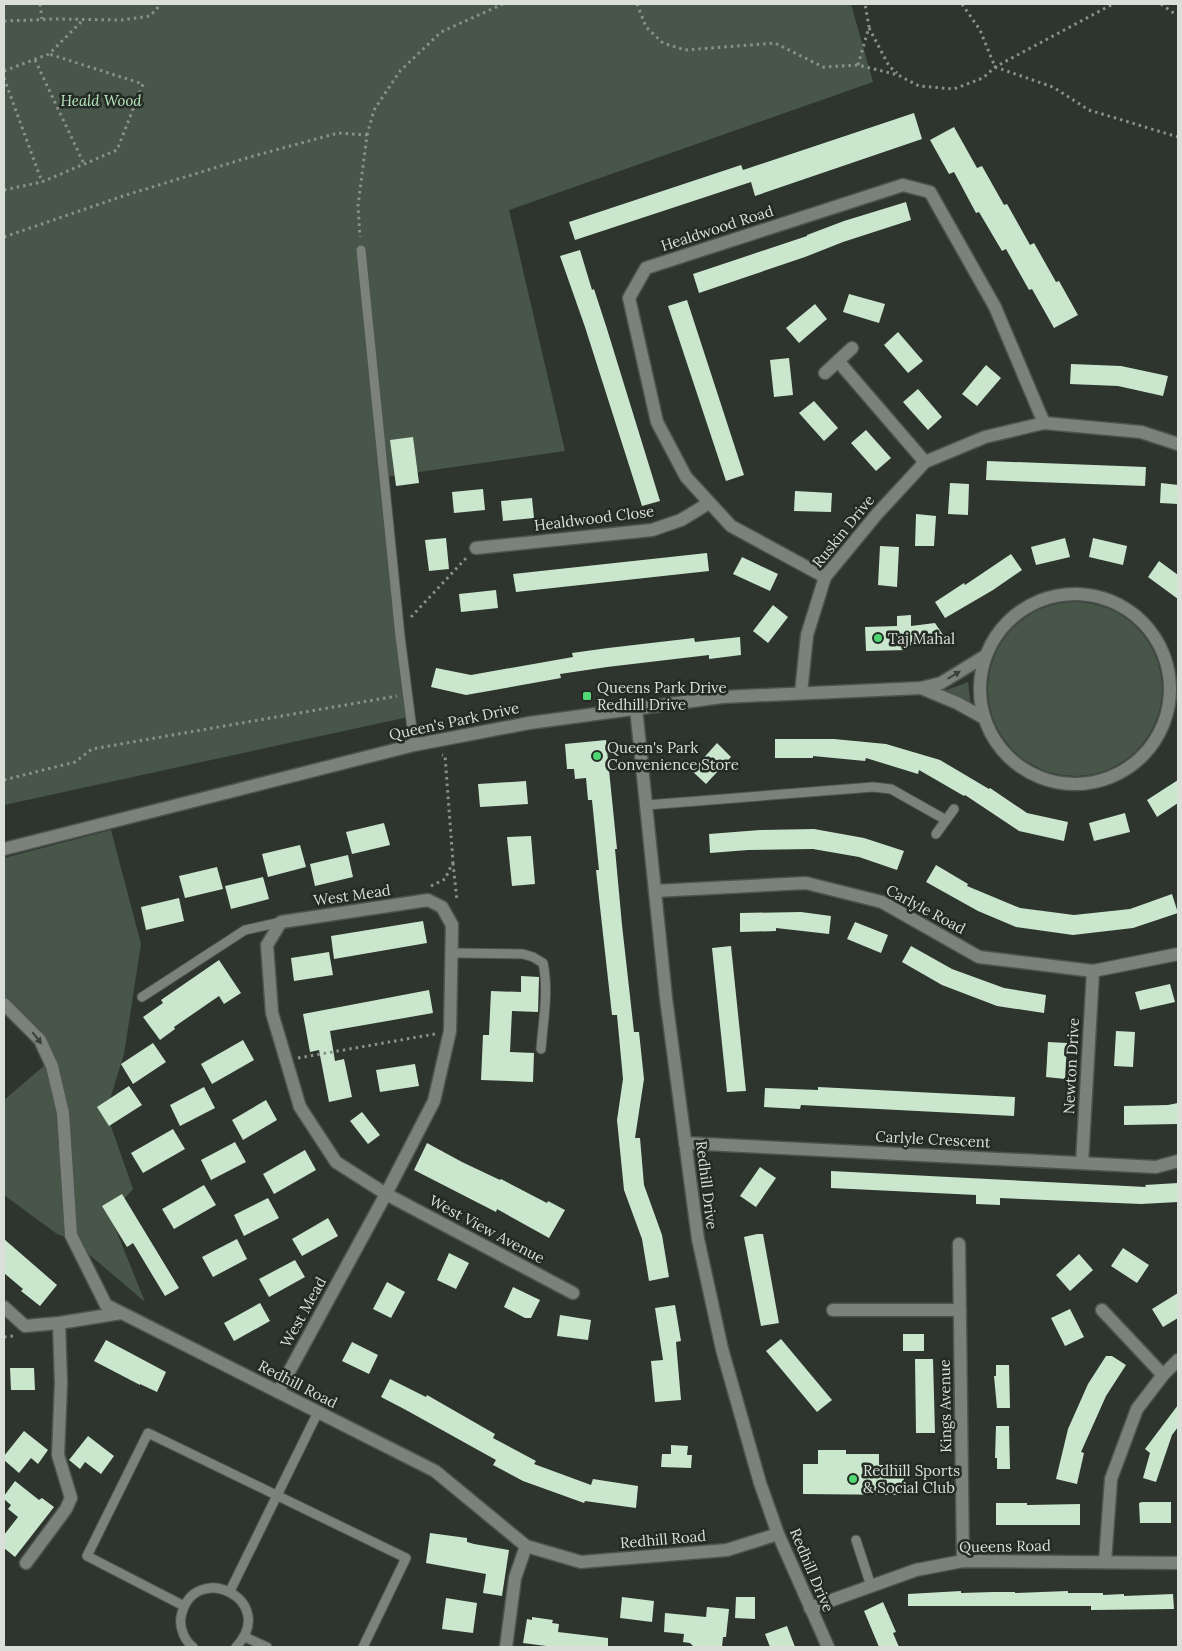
<svg xmlns="http://www.w3.org/2000/svg" width="1182" height="1651" font-family="Lora,serif">
	<rect width="100%" height="100%" fill="#2e352f"/>
	<g fill="#475649">
		<path d="M4,4h847l22,78 -364,128 56,241 -181,26 29,239 -409,89z"/>
		<circle cx="1075" cy="689" r="87"/>
		<path d="M968,682l3,25 -27,-16z"/>
		<path d="M111,830l30,114 -17,110 -18,58 27,77 -23,26 35,87 -74,-63 -14,-5 -53,-39v-95l48,-41 -48,-48v-153z"/>
	</g>
	<g fill="#cae7ce">
		<path d="M914,113l8,26 -167,57 -4,-14 -176,58 -6,-18 172,-57 2,5z"/>
		<path d="M954,127l23,41 5,-2 22,39 3,-1 23,41 4,-2 22,39 3,-1 19,34 -24,13 -22,-39 -3,1 -23,-41 -4,2 -23,-39 -3,1 -22,-41 -5,2 -19,-34z"/>
		<path d="M906,202l5,18 -68,22 -38,15 -106,36 -6,-19 114,-38v-1l37,-14z"/>
		<path d="M580,250l12,40 2,-1 13,40 53,172 -18,5 -57,-179 -25,-71z"/>
		<path d="M849,294l36,10 -6,19 -36,-11z"/>
		<path d="M687,300l57,175 -18,6 -58,-175z"/>
		<path d="M815,304l12,15 -28,24 -13,-15z"/>
		<path d="M898,332l25,29 -15,12 -24,-28z"/>
		<path d="M789,358l4,37 -19,2 -4,-37z"/>
		<path d="M1071,364l50,2 47,10 -5,20 -45,-10 -48,-2z"/>
		<path d="M986,365l15,13 -24,28 -15,-12z"/>
		<path d="M918,389l24,28 -14,13 -25,-28z"/>
		<path d="M814,401l24,27 -14,13 -25,-28z"/>
		<path d="M866,430l25,28 -15,13 -25,-28z"/>
		<path d="M413,437l6,46 -23,3 -6,-46z"/>
		<path d="M987,461l159,6 -1,19 -159,-6z"/>
		<path d="M950,483l19,1 -1,31 -20,-1z"/>
		<path d="M1161,483l17,2v19l-18,-1z"/>
		<path d="M483,489l2,21 -31,3 -2,-21z"/>
		<path d="M795,491l37,2 -1,19 -37,-1z"/>
		<path d="M532,498l2,20 -31,3 -2,-20z"/>
		<path d="M916,514l20,2 -2,30h-19z"/>
		<path d="M446,538l3,31 -20,2 -4,-31z"/>
		<path d="M1065,538l5,19 -34,8 -5,-18z"/>
		<path d="M1093,538l34,8 -4,19 -34,-8z"/>
		<path d="M880,546l19,1 -2,40 -19,-2z"/>
		<path d="M707,553l2,18 -193,21 -3,-18z"/>
		<path d="M1011,554l11,16 -29,20 -48,28 -10,-16 29,-19 1,2z"/>
		<path d="M742,557l36,17 -8,17 -37,-17z"/>
		<path d="M1159,561l19,14v24l-30,-22z"/>
		<path d="M496,590l2,18 -37,4 -2,-18z"/>
		<path d="M773,605l15,12 -20,26 -15,-12z"/>
		<path d="M911,615v11l24,-3 10,15 -13,8 -24,-1v5l-42,1 -1,-24 32,-1v-10z"/>
		<path d="M740,637l1,18 -32,4v-4l-102,12 -47,7 1,4 -95,17 -35,-8 5,-19 35,7 102,-18 -1,-4 36,-5 86,-10 1,4z"/>
		<path d="M775,739h59l52,5 54,16 49,29 1,-1 37,25 41,9 -4,19 -45,-10 -54,-36 -1,1 -45,-26 -1,4 -52,-16 -1,3 -52,-5v2h-38z"/>
		<path d="M606,740l11,109h-2l7,76 12,107h5l5,47 -9,59h5l4,47 18,50 7,42 -20,4 -7,-42 -18,-49 -7,-70 6,-41 -6,-64h-5l-12,-108 -4,-37h3l-7,-70h-4l-2,-22 -11,1 -1,-10h-7l-2,-25z"/>
		<path d="M717,743l14,14 -25,27 -14,-13z"/>
		<path d="M1178,780v23l-21,14 -10,-17z"/>
		<path d="M526,781l2,23 -48,3 -2,-23z"/>
		<path d="M1125,813l5,19 -36,9 -5,-18z"/>
		<path d="M384,823l6,22 -38,9 -6,-22z"/>
		<path d="M814,829l50,9 40,13 -7,19 -38,-13 -46,-8 -65,1 -38,3 -1,-19 51,-4z"/>
		<path d="M531,836l4,48 -23,2 -5,-49z"/>
		<path d="M300,845l6,22 -38,10 -6,-23z"/>
		<path d="M348,855l5,22 -38,9 -5,-22z"/>
		<path d="M936,865l32,19 -1,2 53,22 54,7 56,-6 42,-15 6,19 -45,15 -60,7 -57,-8 -38,-16 -52,-29z"/>
		<path d="M217,867l6,22 -38,9 -6,-22z"/>
		<path d="M263,877l6,22 -38,10 -6,-23z"/>
		<path d="M179,898l5,23 -38,9 -5,-23z"/>
		<path d="M801,912l30,4 -2,18 -53,-6v3l-36,1v-19z"/>
		<path d="M423,921l4,22 -93,16 -3,-23z"/>
		<path d="M855,922l33,13 -7,18 -34,-14z"/>
		<path d="M731,946l15,145 -19,1 -15,-144z"/>
		<path d="M911,946l41,23 52,19 42,7 -2,18 -47,-7 -55,-21 -40,-23z"/>
		<path d="M329,952l4,23 -39,6 -3,-23z"/>
		<path d="M219,960l22,33 -17,11 -5,-8 -45,31 1,2 -15,11 -17,-23 20,-14 -2,-3z"/>
		<path d="M521,976l18,1 -1,35 -26,-1 -2,41 24,1 -1,29 -52,-2 2,-45h6l2,-44 30,1z"/>
		<path d="M1170,984l5,18 -35,8 -5,-18z"/>
		<path d="M429,990l4,23 -103,18 5,30 9,-2 8,38 -23,5 -10,-52 -9,2 -7,-38z"/>
		<path d="M1116,1031l19,1 -2,35 -19,-1z"/>
		<path d="M243,1040l11,20 -42,24 -11,-20z"/>
		<path d="M1048,1042l19,1 -2,36 -19,-2z"/>
		<path d="M153,1043l13,19 -33,22 -12,-20z"/>
		<path d="M415,1064l4,22 -39,6 -4,-22z"/>
		<path d="M129,1086l13,19 -33,21 -12,-19z"/>
		<path d="M204,1087l11,21 -35,18 -10,-21z"/>
		<path d="M818,1087l197,10 -1,19 -213,-11 -1,4 -36,-2 1,-19 53,2z"/>
		<path d="M266,1100l11,20 -34,20 -11,-20z"/>
		<path d="M1178,1103v21l-54,1v-19l44,-1z"/>
		<path d="M362,1112l18,23 -12,9 -18,-23z"/>
		<path d="M173,1129l12,20 -42,24 -12,-20z"/>
		<path d="M235,1142l11,20 -35,18 -10,-20z"/>
		<path d="M427,1143l35,19 38,18 1,-1 46,24 1,-2 17,9 -16,28 -52,-29 -1,3 -82,-42z"/>
		<path d="M305,1150l11,20 -42,24 -11,-20z"/>
		<path d="M760,1167l16,11 -20,29 -16,-11z"/>
		<path d="M831,1171l315,16 -1,-2 33,-2v19l-37,2 -141,-6v7l-24,-1v-9l-145,-7z"/>
		<path d="M204,1185l12,20 -42,24 -12,-20z"/>
		<path d="M122,1194l57,94 -14,8 -32,-53 -6,4 -25,-41z"/>
		<path d="M268,1198l11,20 -35,18 -10,-21z"/>
		<path d="M328,1218l10,18 -36,20 -10,-17z"/>
		<path d="M757,1234h6l16,89 -18,3 -17,-89z"/>
		<path d="M4,1239l53,46 -17,21 -19,-15 2,-2 -19,-16z"/>
		<path d="M237,1239l10,20 -34,18 -11,-20z"/>
		<path d="M1123,1248l26,17 -12,18 -26,-17z"/>
		<path d="M449,1253l20,10 -13,26 -19,-9z"/>
		<path d="M1079,1254l14,16 -23,21 -14,-16z"/>
		<path d="M295,1260l10,17 -36,20 -10,-18z"/>
		<path d="M387,1282l18,10 -14,26 -18,-9z"/>
		<path d="M513,1287l27,13 -9,18h-6l-21,-11z"/>
		<path d="M1178,1293v25l-15,9 -11,-18z"/>
		<path d="M260,1303l10,18 -36,20 -10,-18z"/>
		<path d="M675,1305l6,36 -5,1 5,58 -26,2 -4,-41 12,-1 -8,-52z"/>
		<path d="M1070,1309l14,28 -19,9 -14,-28z"/>
		<path d="M560,1315l31,5 -3,20 -31,-4z"/>
		<rect x="903" y="1334" width="21" height="17"/>
		<path d="M781,1339l51,61 -15,12 -51,-61z"/>
		<path d="M106,1340l60,32 -9,20 -17,-8v1l-46,-24z"/>
		<path d="M352,1342l26,13 -9,19 -27,-13z"/>
		<path d="M1106,1356h6l14,9 -20,31 -25,56 3,1 -7,31 -21,-5 12,-50 20,-45z"/>
		<path d="M915,1359h18l2,74h-19z"/>
		<path d="M996,1365h13l1,43h-13l-3,-32h2z"/>
		<path d="M10,1368h24l1,22h-24z"/>
		<path d="M390,1379l36,18 1,-2 68,39 -2,4 43,23 -2,3 57,21 2,-6 45,7 -2,22 -51,-7 -1,2 -61,-22 -30,-16 3,-5 -90,-50 -25,-13z"/>
		<path d="M1178,1405v22l-6,8 -16,47 -13,-4 7,-25 -5,-4z"/>
		<path d="M996,1426h13l1,43h-13v-11h-2z"/>
		<path d="M24,1431l24,19 -10,14 -7,-6 -12,15 -15,-13v-4z"/>
		<path d="M88,1436l26,20 -13,18 -16,-12 -5,7 -11,-9z"/>
		<path d="M671,1445l17,1 -1,9h5l-1,13 -30,-1 1,-13h9z"/>
		<path d="M818,1450h28v4h33v11h25v30l-101,-1v-30h15z"/>
		<path d="M15,1481l24,19 3,-2 12,9 -39,50 -11,-9v-13l14,-18 -10,-8 3,-4 -7,-6v-3z"/>
		<path d="M1142,1502h29v21h-31l-1,-20z"/>
		<path d="M996,1503h31v2l53,-1v21h-84z"/>
		<path d="M430,1533l37,5v4l7,2 35,6 -7,46 -19,-3 3,-19 -60,-11z"/>
		<path d="M961,1591v2l32,-1h22v1l53,-2v2h35v2l21,-1v2l49,-2 1,15 -83,1v-4h-183v-12z"/>
		<path d="M622,1597l32,4 -2,21 -32,-4z"/>
		<path d="M736,1597h19v22l-20,-1z"/>
		<path d="M446,1598l31,5 -4,30 -31,-4z"/>
		<path d="M883,1602l13,30 -3,1 6,14h-20l-15,-36z"/>
		<path d="M707,1607l22,2 -3,28h-3l-1,10h-28l-4,-4 -7,-1 1,-8 -20,-2 1,-19 41,4z"/>
		<path d="M532,1617l21,3 -1,3 7,1 -1,8 50,6v9h-54l-31,-4 4,-24 5,1z"/>
		<path d="M787,1626l8,21h-25l-5,-13z"/>
	</g>
	<g fill="none" stroke-linecap="round" stroke-linejoin="round">
		<g stroke="#4d534e" stroke-width="11">
			<g id="service">
				<path d="M361,250l39,386 14,109"/>
				<path d="M647,805l226,-18 18,2 55,31"/>
				<path d="M936,834l18,-25"/>
				<path d="M452,953l71,1 10,3 10,6c6,28 0,58 -2,86"/>
				<path d="M142,997l103,-67 36,-8"/>
				<path d="M856,1540l15,46"/>
				<path d="M230,1591l88,-179"/>
				<path d="M184,1606l-97,-50 61,-123 258,125 -43,89"/>
				<path d="M245,1637l22,10"/>
				<path d="M193,1647c-8,-6 -14,-19 -12,-30 12,-59 99,-17 55,30"/>
			</g>
		</g>
		<g stroke="#4d534e" stroke-width="15">
			<g id="minor">
				<path d="M838,361l87,101"/>
				<path d="M825,373l27,-25"/>
				<path d="M476,548l176,-18 29,-10 28,-17"/>
				<path d="M825,577l-94,-51 -45,-49 -29,-55 -28,-124 17,-30 257,-83 27,7 65,115 49,116"/>
				<path d="M801,693l6,-58 18,-58 52,-63 48,-52 60,-25 59,-14 97,9 37,12"/>
				<path d="M636,708l30,290 32,241 24,110 38,134 18,51 50,113"/>
				<path d="M655,891l151,-8 76,19 97,55 114,14 85,-17"/>
				<path d="M4,1004l36,36 12,26 11,47 8,122 35,70 329,166 91,75 55,16 146,-12 51,-16"/>
				<path d="M685,1143l471,24 22,-6"/>
				<path d="M1082,1163l11,-192"/>
				<path d="M959,1244l4,317"/>
				<path d="M4,1307l21,19 34,-3 62,-10"/>
				<path d="M833,1310h127"/>
				<path d="M1102,1310l61,65"/>
				<path d="M278,1392l108,-198 48,-93 16,-70 2,-106 -10,-18 -14,-7 -147,22 -14,23 5,68 28,94 36,55 50,32 187,99"/>
				<path d="M1105,1562l6,-83 26,-70 26,-34 15,-15"/>
				<path d="M26,1563l40,-54 5,-11 -13,-43 3,-72 -2,-60"/>
				<path d="M810,1608l106,-38 47,-9 215,2"/>
				<path d="M506,1647l9,-69 11,-32"/>
			</g>
		</g>
		<g stroke="#4d534e" stroke-width="15">
			<g id="tertiary">
				<circle cx="1075" cy="689" r="95"/>
				<path d="M921,688l36,15 27,15"/>
				<path d="M4,849l410,-104 115,-22 193,-26 199,-9 20,-5 44,-27"/>
			</g>
		</g>
		<g stroke="#8a908a" stroke-width="3" stroke-dasharray="2.5 4" stroke-linecap="butt">
			<path d="M40,4l2,15"/>
			<path d="M637,4l9,23 17,16 22,7 90,-7 48,24 35,-2 40,10 21,11 35,3 29,-11 12,-11 118,-63"/>
			<path d="M962,4l18,26 15,37 58,20 36,23 89,27"/>
			<path d="M1161,4l11,8 6,2"/>
			<path d="M4,21l51,-2 67,1 28,-4 11,-12"/>
			<path d="M869,28l20,38 8,7"/>
			<path d="M35,60l49,104"/>
			<path d="M858,65l11,-38 -4,-23"/>
			<path d="M4,71l45,-17 34,-34"/>
			<path d="M4,78l38,104"/>
			<path d="M367,135l7,-25 26,-39 41,-39 62,-28"/>
			<path d="M4,190l38,-8 75,-32 26,-66 -94,-30"/>
			<path d="M4,237l119,-41 127,-39 88,-24 29,2 -9,71 2,31"/>
			<path d="M411,617l56,-60"/>
			<path d="M4,780l71,-18 17,-13 305,-53"/>
			<path d="M453,863l4,38"/>
			<path d="M431,886l14,-7 8,-17 -8,-106 -3,-1"/>
			<path d="M298,1058l137,-24"/>
			<path d="M4,1337l10,-1"/>
		</g>
		<use href="#service" stroke="#7a827b" stroke-width="9"/>
		<use href="#minor" stroke="#7a827b" stroke-width="12"/>
		<use href="#tertiary" stroke="#7a827b" stroke-width="12"/>
	</g>
	<defs><path id="oneway-solid" d="M-6-.8H1V-3.2L6.5 0L1 3.2V.8H-6Z" transform="scale(1.25)"/></defs>
	<g fill="#3a413a">
		<use href="#oneway-solid" transform="translate(954 675) rotate(-31)"/>
		<use href="#oneway-solid" transform="translate(37 1038) rotate(52)"/>
	</g>
	<g fill="#51d674" stroke="#242b25" stroke-width="2">
		<circle cx="878" cy="638" r="5"/>
		<rect x="582" y="691" width="10" height="10" rx="2.5"/>
		<circle cx="597" cy="756" r="5"/>
		<circle cx="853" cy="1479" r="5"/>
	</g>
	<g text-anchor="middle" dominant-baseline="central" stroke-width="5" stroke-linejoin="round" paint-order="stroke">
		<g font-size="15" font-style="italic" fill="#b9eac0" stroke="#242b25">
			<text x="101" y="100">Heald Wood</text>
		</g>
		<g font-size="15" fill="#dadfda" stroke="#242b25">
			<text transform="translate(717 228) rotate(-18)">Healdwood Road</text>
			<text transform="translate(594 518) rotate(-7)">Healdwood Close</text>
			<text transform="translate(843 531) rotate(-51)">Ruskin Drive</text>
			<text transform="translate(454 721) rotate(-12)">Queen's Park Drive</text>
			<text transform="translate(352 895) rotate(-8)">West Mead</text>
			<text transform="translate(926 909) rotate(28)">Carlyle Road</text>
			<text transform="translate(1071 1066) rotate(-87)">Newton Drive</text>
			<text transform="translate(933 1139) rotate(3)">Carlyle Crescent</text>
			<text transform="translate(707 1185) rotate(83)">Redhill Drive</text>
			<text transform="translate(487 1229) rotate(28)">West View Avenue</text>
			<text transform="translate(303 1312) rotate(-61)">West Mead</text>
			<text transform="translate(298 1384) rotate(27)">Redhill Road</text>
			<text transform="translate(945 1406) rotate(-91)">Kings Avenue</text>
			<text transform="translate(663 1539) rotate(-5)">Redhill Road</text>
			<text transform="translate(1005 1546) rotate(-1)">Queens Road</text>
			<text transform="translate(812 1570) rotate(67)">Redhill Drive</text>
		</g>
		<g font-size="15" fill="#dadfda" stroke="#242b25" text-anchor="start">
			<text x="888" y="638">Taj Mahal</text>
			<text x="597" y="687">Queens Park Drive<tspan x="597" dy="17">Redhill Drive</tspan></text>
			<text x="607" y="747">Queen's Park<tspan x="607" dy="17">Convenience Store</tspan></text>
			<text x="863" y="1470">Redhill Sports<tspan x="863" dy="17">&amp; Social Club</tspan></text>
		</g>
	</g>
	<rect width="1182" height="1651" fill="none" stroke="#dadfda" stroke-width="10"/>
</svg>
